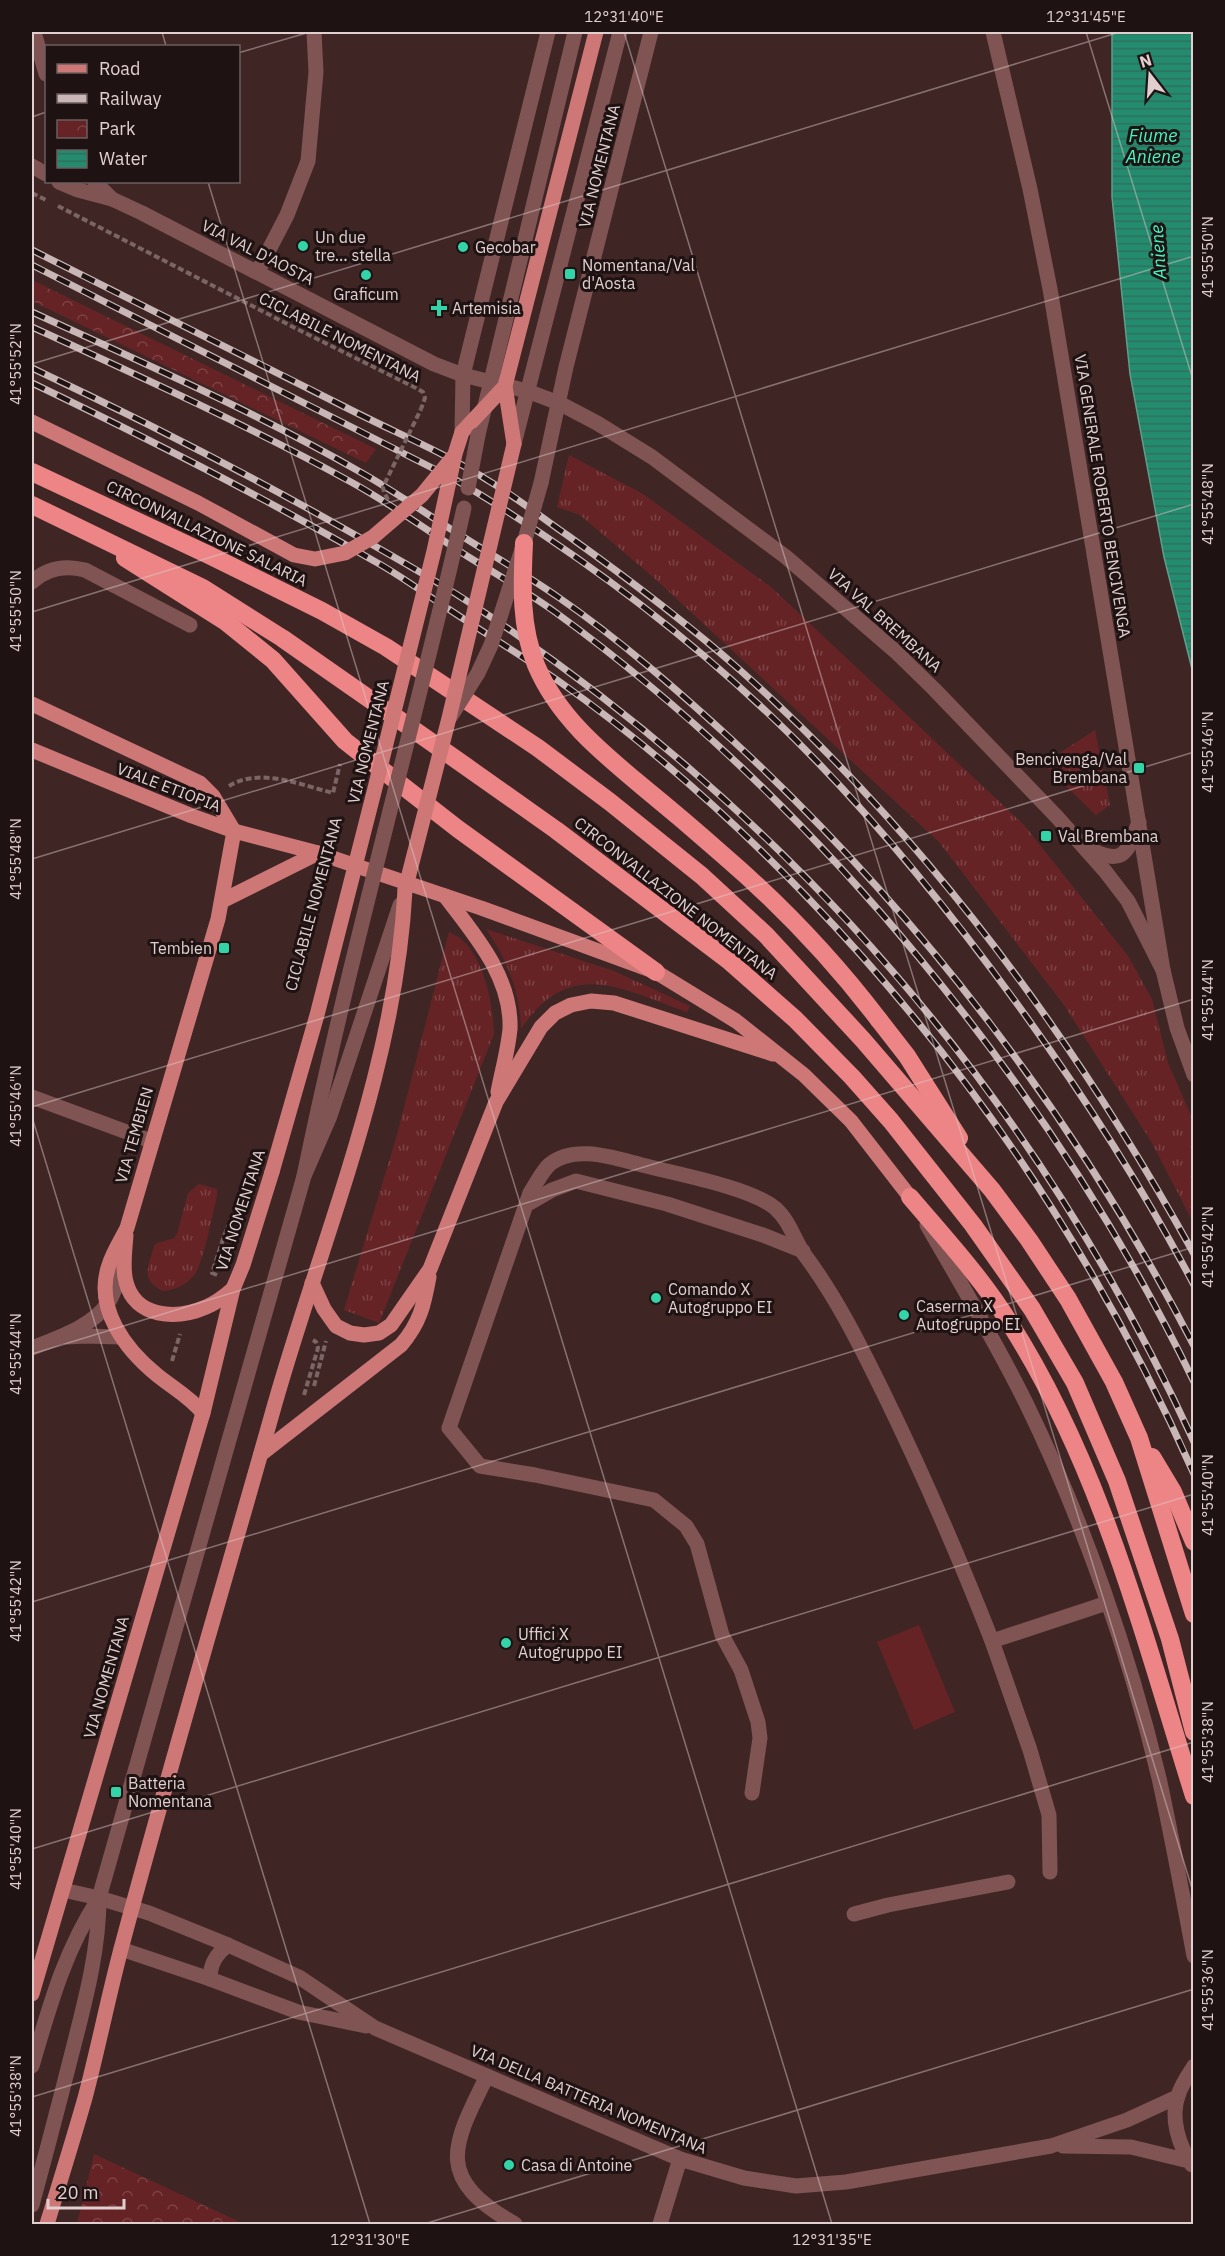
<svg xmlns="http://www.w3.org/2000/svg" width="1225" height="2256" font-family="'IBM Plex Sans',sans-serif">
	<defs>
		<pattern id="grass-tufts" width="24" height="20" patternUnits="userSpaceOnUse" patternTransform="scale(1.5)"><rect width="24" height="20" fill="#662326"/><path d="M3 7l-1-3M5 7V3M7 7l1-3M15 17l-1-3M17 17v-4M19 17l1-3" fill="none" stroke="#7c4244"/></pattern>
		<pattern id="park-crowns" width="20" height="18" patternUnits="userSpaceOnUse" patternTransform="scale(1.5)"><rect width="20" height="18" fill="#662326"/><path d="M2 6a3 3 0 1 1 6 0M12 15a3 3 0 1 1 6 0" fill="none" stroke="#7c4244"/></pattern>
		<pattern id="water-rules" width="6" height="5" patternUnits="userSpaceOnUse" patternTransform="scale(1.5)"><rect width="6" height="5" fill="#238b6e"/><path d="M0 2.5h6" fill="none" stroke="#2f705d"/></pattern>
	</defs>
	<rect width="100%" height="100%" fill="#3f2625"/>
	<g fill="url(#grass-tufts)">
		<path d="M569,455l74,39 128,93 253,238 104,131 24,43 16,64 25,57v102l-41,-79 -88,-138 -125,-163 -286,-265 -73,-62 -23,-8z"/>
		<path d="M1095,730l15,75 -14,10 -53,-51z"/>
		<path d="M486,929l128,42 76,35 -3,6c-66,-23 -117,-56 -166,17 -1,-37 -14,-70 -35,-100z"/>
		<path d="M449,932c34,13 44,71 45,102l-115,289 -35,-13 53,-175z"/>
		<path d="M199,1184l18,5v7c-4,17 -14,66 -22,78 -9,11 -19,16 -32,17 -24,-11 -14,-27 -8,-47l19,-6 3,-4 11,-41z"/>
	</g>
	<g fill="url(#park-crowns)">
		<path d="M32,280l344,169 -10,14 -334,-162z"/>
		<path d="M94,2154l150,70h-167z"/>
	</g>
	<path fill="#662326" d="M919,1625l36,87 -41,18 -37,-88z"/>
	<path fill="url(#water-rules)" stroke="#5c9f8b" stroke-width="1.5" d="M1112,32h81v641l-29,-116 -34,-183 -18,-177z"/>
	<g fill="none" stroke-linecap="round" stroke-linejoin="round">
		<g stroke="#7c6665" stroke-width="4" stroke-dasharray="6 3" stroke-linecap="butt">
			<path d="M32,193l16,8"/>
			<path d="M58,206l239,123 119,59 7,4 2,6 -4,11"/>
			<path d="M229,786c31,-19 72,-1 104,7l7,-29"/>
			<path d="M217,1275l-5,-2 12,-37 16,-37"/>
			<path d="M172,1361l8,-27"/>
			<path d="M314,1386l12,-45"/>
			<path d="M304,1395l14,-47 -2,-6 -3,-2"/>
		</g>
		<g stroke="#7f5453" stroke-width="15">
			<path d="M34,32l12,42"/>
			<path d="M993,32l37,157 20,100 113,681 14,58 17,47"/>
			<path d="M32,166l14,8"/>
			<path d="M59,182l19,8 34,9 30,14 292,151 29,11 64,16 32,12 38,20 55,34 134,100 109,94 39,38 123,128 48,54 23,30 35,69"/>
			<path d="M95,182l17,17"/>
			<path d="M258,271l29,-56 21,-54 8,-89 -2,-40"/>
			<path d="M462,432l1,-57 85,-343"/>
			<path d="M478,435l97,-403"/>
			<path d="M514,444l106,-412"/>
			<path d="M541,483l25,-116 85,-335"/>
			<path d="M32,582c15,-14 33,-17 53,-12l105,55"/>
			<path d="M1087,848c37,18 39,7 52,-26"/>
			<path d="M32,1097l119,44"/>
			<path d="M526,1205l26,-15 24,-9 91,23 96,31 40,16"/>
			<path d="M927,1225c34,59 69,117 99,178 57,117 103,249 133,375 13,59 24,119 35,178"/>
			<path d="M66,1337l19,-1 36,1"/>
			<path d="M32,1348c25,-10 60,-21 76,-45 8,-12 11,-26 15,-39"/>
			<path d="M752,1793l8,-55 -2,-16 -17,-52 -19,-35 -25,-91 -11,-18 -32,-26 -119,-25 -55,-9 -31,-38 81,-235c6,-9 12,-22 20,-29 25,-20 64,-6 92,1 34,9 107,22 133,43 14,12 19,31 29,46 33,44 57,93 81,142 39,80 74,161 107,245"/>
			<path d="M1050,1872l-1,-57 -19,-65 -38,-109 115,-38"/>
			<path d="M63,1890l36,8 50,15 79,32 71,32 76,51 305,131 64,19 52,8 50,-4 205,-36 76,-26 50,-23"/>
			<path d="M854,1914l34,-9 120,-23"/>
			<path d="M121,1949l89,30 88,33 68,14"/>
			<path d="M210,1979c0,-15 6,-25 18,-34"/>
			<path d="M32,2066c18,-61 32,-114 67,-168l205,-722 26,-60 70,-211"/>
			<path d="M487,2076c-36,72 -52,102 28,148"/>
			<path d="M1063,2146l68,1 58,14"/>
			<path d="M1192,2165c-13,-19 -22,-47 -14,-69 3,-11 10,-21 16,-30"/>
			<path d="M32,2205c15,-55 29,-109 43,-164 12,-47 24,-94 24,-143"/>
			<path d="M660,2224l20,-65"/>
		</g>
		<g stroke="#ce7777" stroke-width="15">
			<path d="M462,432l43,-46"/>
			<path d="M514,444l-9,-58 91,-354"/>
			<path d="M32,704l168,79 13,13 21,35"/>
			<path d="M32,750l160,66 42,15 84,22 163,55 175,64 80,49 68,54 47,46 59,76"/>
			<path d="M445,896c29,38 67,81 65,133 -2,21 -8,42 -12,63"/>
			<path d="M222,901l96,-48"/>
			<path d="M126,1235c-1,15 -4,32 0,47 9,36 50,38 80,25 10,-4 19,-11 27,-18"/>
			<path d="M312,1283l12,26 12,17 14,7 14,2 15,-2 12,-8 39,-56 66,-167 45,-75 14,-14 16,-8 20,-4 23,2 159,51"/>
			<path d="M203,1413c-13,-16 -30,-25 -46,-38 -32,-26 -63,-67 -48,-110 4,-13 12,-25 18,-37l91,-309 16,-88"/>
			<path d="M261,1454l140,-109c19,-22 23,-40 28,-68"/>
			<path d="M32,1994l171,-581 30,-124 10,-24 29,-93"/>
			<path d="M47,2224c13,-42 26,-84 38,-126 13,-49 23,-100 36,-149 48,-181 102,-361 153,-542 48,-170 122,-339 131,-517"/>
		</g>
		<g stroke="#ed8485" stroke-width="18">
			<path d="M32,472l177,83 113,56 64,36 152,101 72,54 92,74 64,59 97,105 129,150 37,50 39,59 46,83 25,56 55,176"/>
			<path d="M32,505l171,83 79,50 182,127 92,65 172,130 67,59 57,58 39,44 82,104 59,84 43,74 42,98 53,158 24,93"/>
			<path d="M125,558l101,64 47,38 72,81 113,88 198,143"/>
			<path d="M879,1020l28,36 52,82"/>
			<path d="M910,1197c34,40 71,80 99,125 92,144 134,312 185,474"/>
			<path d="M1152,1457l21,35 21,50"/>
		</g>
		<g stroke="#c9b6b6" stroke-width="7">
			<g id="rail">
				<path d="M32,250c105,53 211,105 317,159 47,24 96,44 140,72 27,16 52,36 78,54 60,43 119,87 174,136 184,164 334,368 453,583"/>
				<path d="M32,265l424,215c113,67 220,146 315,236 94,89 176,191 252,296 63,87 121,178 171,273"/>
				<path d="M32,312c111,51 224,100 330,161 32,18 63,40 95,60 33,21 68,41 101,64 61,42 118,92 173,142 188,173 346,380 463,607"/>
				<path d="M32,327c107,49 215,98 319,155 40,22 77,49 116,74 29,18 60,36 88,56 262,190 498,478 639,770"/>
				<path d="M32,368c108,51 214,105 318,164 42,24 86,48 126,75 317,210 559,489 718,835"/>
				<path d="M32,383c115,55 231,114 342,178 26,14 51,33 76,49 36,24 74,47 110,72 89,63 172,137 247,215 163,169 292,363 387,577"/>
			</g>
		</g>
		<use href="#rail" stroke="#1e1212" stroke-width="4.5" stroke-dasharray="14" stroke-linecap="butt"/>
		<path stroke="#7c6665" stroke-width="4" stroke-dasharray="6 3" stroke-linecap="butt" d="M388,500l-4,-8 -1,-5 38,-78"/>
		<g stroke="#7f5453" stroke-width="15">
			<path d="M468,488l10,-53"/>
			<path d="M451,716l27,-43 13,-28 33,-102 17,-60"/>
			<path d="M304,1176c46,-224 109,-444 160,-668"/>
		</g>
		<g stroke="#ce7777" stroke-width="15">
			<path d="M32,422l166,81 96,52 21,4 30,-6 28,-16 49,-42 31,-38"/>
			<path d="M405,890l44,-172 65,-274"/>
			<path d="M272,1172l45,-157 58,-227 59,-237 21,-97 7,-22"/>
		</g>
		<path stroke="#ed8485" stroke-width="18" d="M524,543c-2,42 -4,82 12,122 22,52 65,87 107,122 27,22 54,45 80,68 57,49 111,106 156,165"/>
	</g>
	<path fill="none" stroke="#e1cfcf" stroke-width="1.5" stroke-opacity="0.45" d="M162,32l4,14M624,32l570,1863M1086,32l108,351M238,53l72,-21M32,117l14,-5M208,182l624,2042M32,364l1088,-332M32,612l1162,-356M32,859l1162,-355M32,1107l1162,-355M32,1117l338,1107M32,1354l1162,-355M32,1602l1162,-355M32,1849l1162,-355M32,2097l1162,-355M424,2224l770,-235"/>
	<g fill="#33d4a8" stroke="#1e1212" stroke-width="2">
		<circle cx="303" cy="246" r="6"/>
		<circle cx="463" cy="247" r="6"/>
		<rect x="564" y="268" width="12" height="12" rx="3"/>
		<circle cx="366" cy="275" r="6"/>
		<path d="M436 299h6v6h6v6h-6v6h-6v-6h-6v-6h6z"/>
		<rect x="1133" y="762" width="12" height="12" rx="3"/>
		<rect x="1040" y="830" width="12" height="12" rx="3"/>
		<rect x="218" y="942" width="12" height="12" rx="3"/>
		<circle cx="656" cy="1298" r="6"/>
		<circle cx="904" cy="1315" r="6"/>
		<circle cx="506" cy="1643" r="6"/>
		<rect x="110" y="1786" width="12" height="12" rx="3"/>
		<circle cx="509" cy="2165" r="6"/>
	</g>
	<g text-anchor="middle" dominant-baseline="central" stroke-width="6" stroke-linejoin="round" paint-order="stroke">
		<g font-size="16" fill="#e1cfcf" stroke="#1e1212">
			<text transform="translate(599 166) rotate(-76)">VIA NOMENTANA</text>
			<text transform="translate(258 252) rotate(27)">VIA VAL D'AOSTA</text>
			<text transform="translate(340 337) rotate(27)">CICLABILE NOMENTANA</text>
			<text transform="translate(1103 496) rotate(81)">VIA GENERALE ROBERTO BENCIVENGA</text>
			<text transform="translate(207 533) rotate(26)">CIRCONVALLAZIONE SALARIA</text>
			<text transform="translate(885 620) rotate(42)">VIA VAL BREMBANA</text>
			<text transform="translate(368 742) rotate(-76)">VIA NOMENTANA</text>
			<text transform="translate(169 787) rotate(21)">VIALE ETIOPIA</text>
			<text transform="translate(676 898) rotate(38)">CIRCONVALLAZIONE NOMENTANA</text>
			<text transform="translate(313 904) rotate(-75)">CICLABILE NOMENTANA</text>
			<text transform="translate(134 1135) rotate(-74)">VIA TEMBIEN</text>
			<text transform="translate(240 1210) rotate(-72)">VIA NOMENTANA</text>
			<text transform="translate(106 1677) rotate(-74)">VIA NOMENTANA</text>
			<text transform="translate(589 2099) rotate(23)">VIA DELLA BATTERIA NOMENTANA</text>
		</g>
		<g font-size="16" fill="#e1cfcf" stroke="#1e1212" text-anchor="start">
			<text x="315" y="237">Un due<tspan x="315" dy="18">tre… stella</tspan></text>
			<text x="475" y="247">Gecobar</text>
			<text x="582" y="265">Nomentana/Val<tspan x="582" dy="18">d'Aosta</tspan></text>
			<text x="366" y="294" text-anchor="middle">Graficum</text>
			<text x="452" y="308">Artemisia</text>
			<text x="1127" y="759" text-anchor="end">Bencivenga/Val<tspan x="1127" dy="18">Brembana</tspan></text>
			<text x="1058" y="836">Val Brembana</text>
			<text x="212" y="948" text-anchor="end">Tembien</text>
			<text x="668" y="1289">Comando X<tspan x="668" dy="18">Autogruppo EI</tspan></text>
			<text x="916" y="1306">Caserma X<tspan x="916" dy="18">Autogruppo EI</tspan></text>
			<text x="518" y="1634">Uffici X<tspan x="518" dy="18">Autogruppo EI</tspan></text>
			<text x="128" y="1783">Batteria<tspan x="128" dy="18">Nomentana</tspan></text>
			<text x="521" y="2165">Casa di Antoine</text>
		</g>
		<g font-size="18" font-style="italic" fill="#41f6c3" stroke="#1e1212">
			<text x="1153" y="135">Fiume<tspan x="1153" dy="21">Aniene</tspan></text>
			<text transform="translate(1158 252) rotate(-94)">Aniene</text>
		</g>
	</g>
	<rect width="1225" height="2256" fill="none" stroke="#1e1212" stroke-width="66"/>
	<rect x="45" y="45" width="195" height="138" fill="#1e1212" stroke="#6c5e5e" stroke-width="1.5"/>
	<rect x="57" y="64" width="30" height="9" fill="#ce7777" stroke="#6c5e5e" stroke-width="1.5"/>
	<text x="99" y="75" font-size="18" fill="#e1cfcf">Road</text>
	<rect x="57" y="94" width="30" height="9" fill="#c9b6b6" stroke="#6c5e5e" stroke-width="1.5"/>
	<text x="99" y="105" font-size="18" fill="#e1cfcf">Railway</text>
	<rect x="57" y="120" width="30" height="18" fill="url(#park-crowns)" stroke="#6c5e5e" stroke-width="1.5"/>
	<text x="99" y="135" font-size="18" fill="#e1cfcf">Park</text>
	<rect x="57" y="150" width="30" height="18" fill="url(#water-rules)" stroke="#6c5e5e" stroke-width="1.5"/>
	<text x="99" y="165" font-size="18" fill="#e1cfcf">Water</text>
	<g transform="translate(1150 75) rotate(343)" stroke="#1e1212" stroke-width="4.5" paint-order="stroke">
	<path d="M0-4.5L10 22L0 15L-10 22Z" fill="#e1cfcf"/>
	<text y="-9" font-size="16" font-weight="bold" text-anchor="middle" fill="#e1cfcf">N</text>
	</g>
	<path d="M48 2199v9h76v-9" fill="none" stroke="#e1cfcf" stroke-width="3"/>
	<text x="57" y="2199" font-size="18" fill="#e1cfcf" stroke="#1e1212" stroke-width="4.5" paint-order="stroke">20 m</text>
	<rect x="33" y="33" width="1159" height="2190" fill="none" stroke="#e1cfcf" stroke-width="2"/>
	<g font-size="15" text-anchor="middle" fill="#e1cfcf">
		<text x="624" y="22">12°31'40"E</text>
		<text x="1086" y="22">12°31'45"E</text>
		<text transform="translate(1208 257) rotate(-90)" y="5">41°55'50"N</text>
		<text transform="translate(16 364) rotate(-90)" y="5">41°55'52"N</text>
		<text transform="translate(1208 504) rotate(-90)" y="5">41°55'48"N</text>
		<text transform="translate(16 611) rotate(-90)" y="5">41°55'50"N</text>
		<text transform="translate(1208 752) rotate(-90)" y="5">41°55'46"N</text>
		<text transform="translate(16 859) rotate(-90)" y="5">41°55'48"N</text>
		<text transform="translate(1208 1000) rotate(-90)" y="5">41°55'44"N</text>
		<text transform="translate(16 1106) rotate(-90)" y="5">41°55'46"N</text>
		<text transform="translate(1208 1247) rotate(-90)" y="5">41°55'42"N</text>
		<text transform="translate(16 1354) rotate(-90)" y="5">41°55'44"N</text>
		<text transform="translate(1208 1495) rotate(-90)" y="5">41°55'40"N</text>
		<text transform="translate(16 1601) rotate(-90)" y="5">41°55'42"N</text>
		<text transform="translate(1208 1742) rotate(-90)" y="5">41°55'38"N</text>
		<text transform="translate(16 1849) rotate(-90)" y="5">41°55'40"N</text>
		<text transform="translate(1208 1990) rotate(-90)" y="5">41°55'36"N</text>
		<text transform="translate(16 2096) rotate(-90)" y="5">41°55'38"N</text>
		<text x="370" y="2245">12°31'30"E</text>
		<text x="832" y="2245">12°31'35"E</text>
	</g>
</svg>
